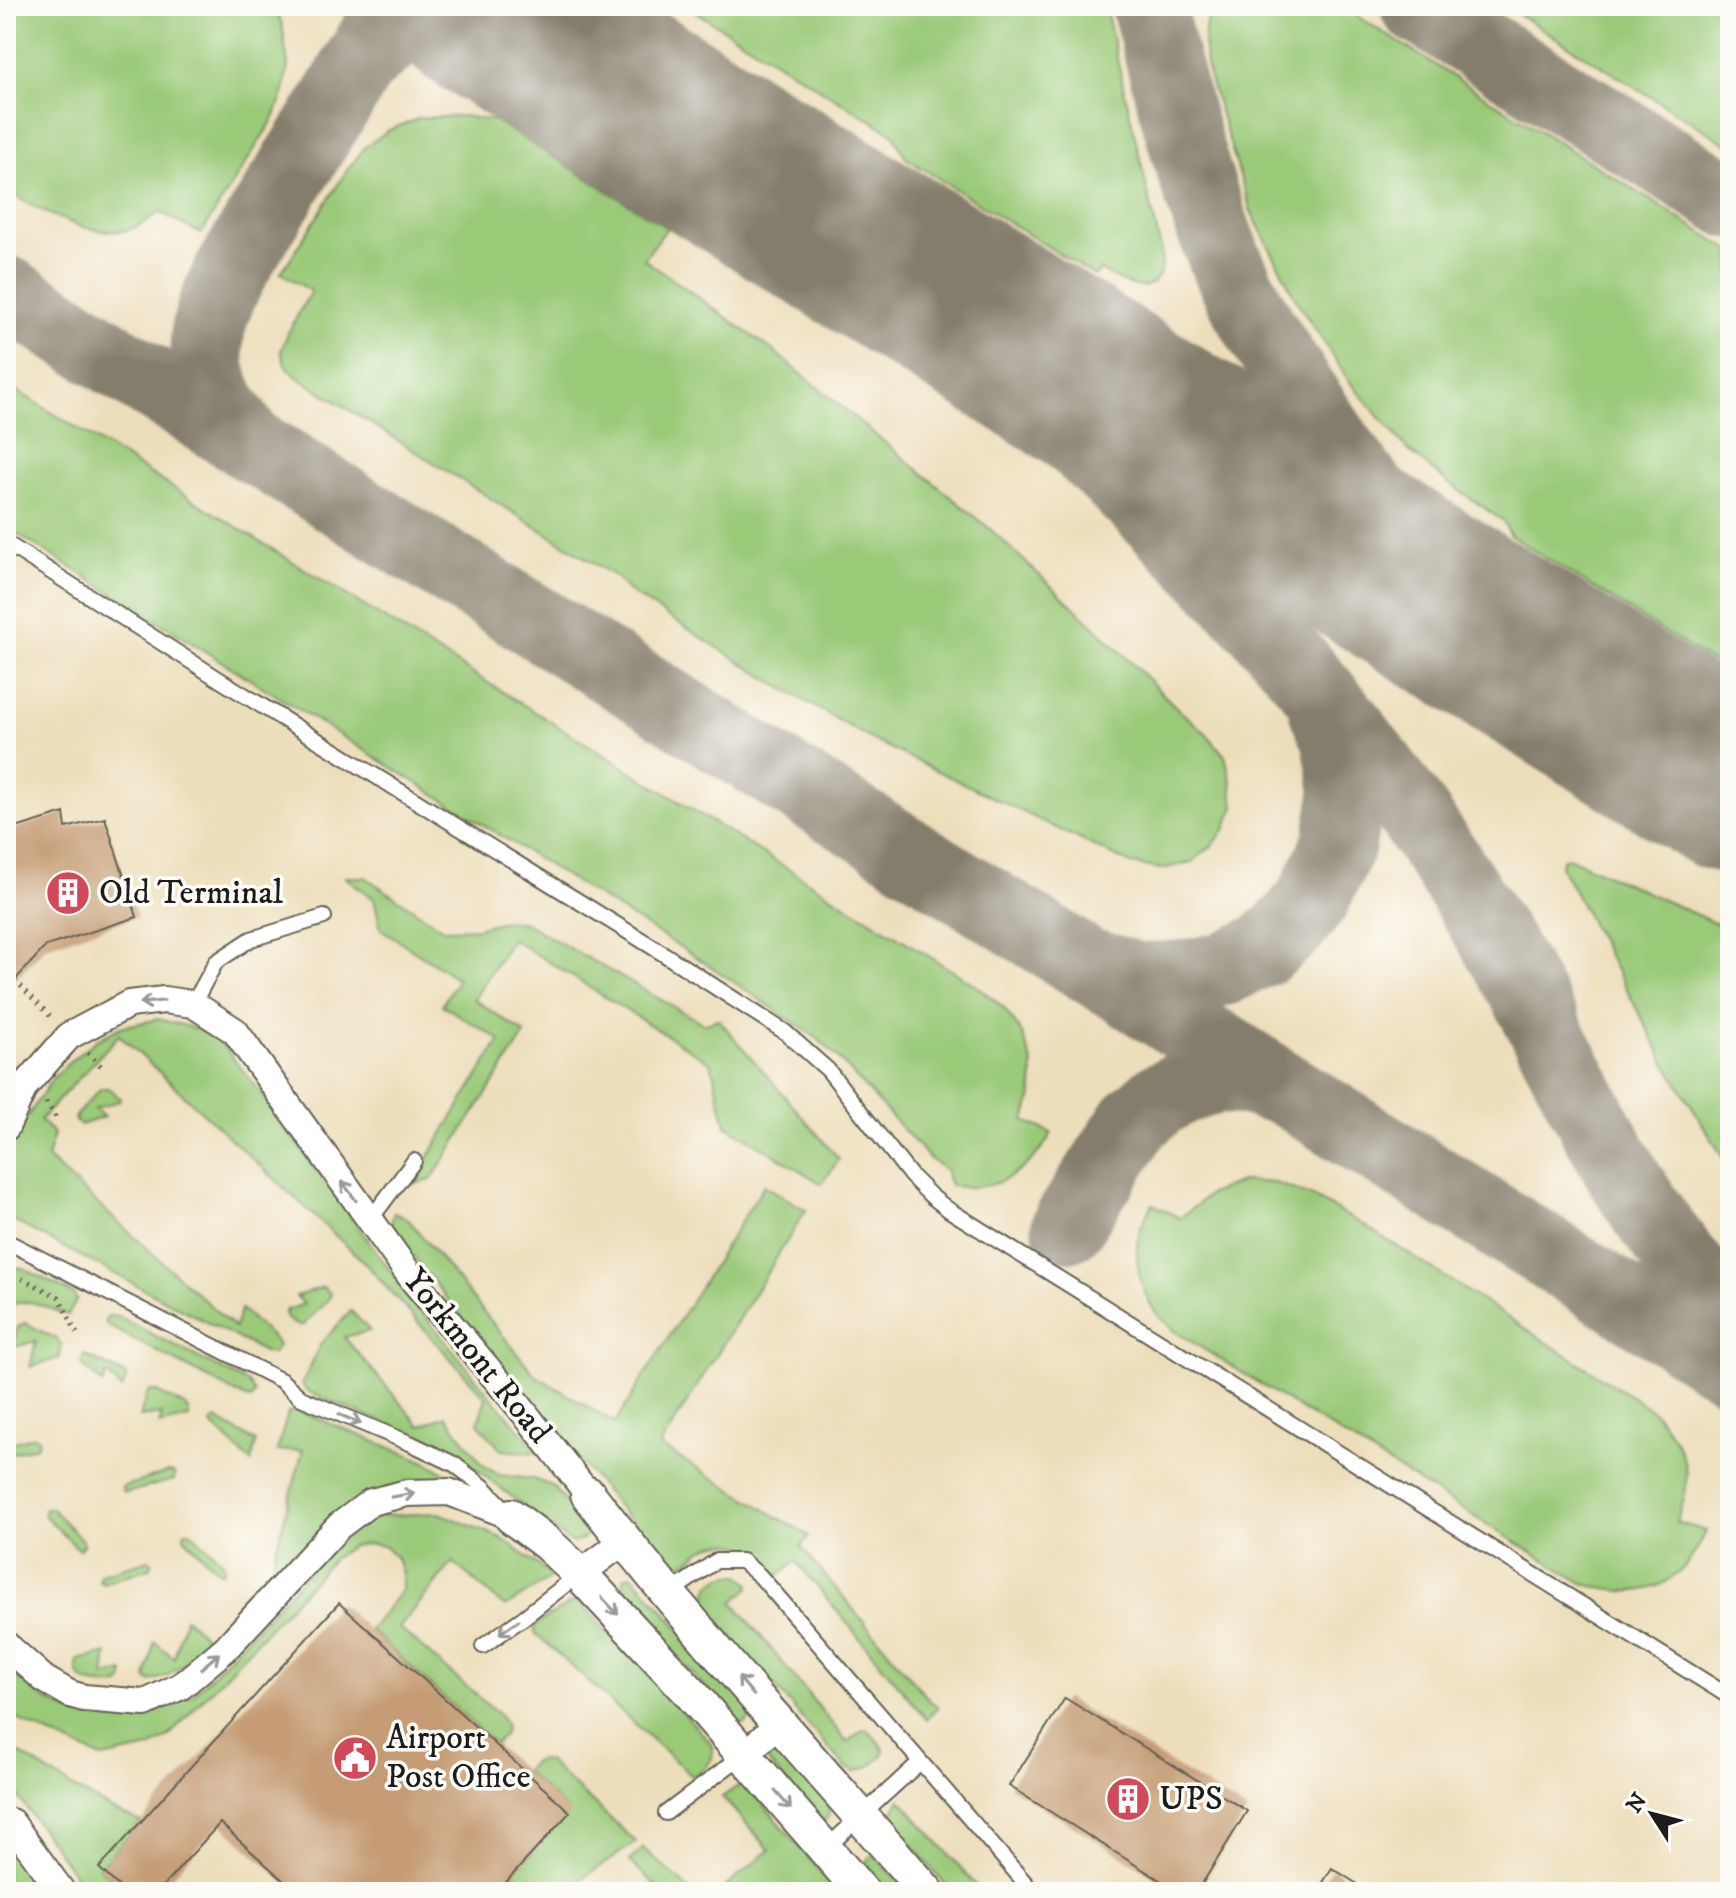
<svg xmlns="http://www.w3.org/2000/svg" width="1736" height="1898" font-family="'IM FELL DW Pica',serif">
	<rect width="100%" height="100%" fill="#fdfcf7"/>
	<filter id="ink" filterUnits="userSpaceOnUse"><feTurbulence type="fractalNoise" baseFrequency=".0125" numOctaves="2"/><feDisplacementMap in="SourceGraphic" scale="16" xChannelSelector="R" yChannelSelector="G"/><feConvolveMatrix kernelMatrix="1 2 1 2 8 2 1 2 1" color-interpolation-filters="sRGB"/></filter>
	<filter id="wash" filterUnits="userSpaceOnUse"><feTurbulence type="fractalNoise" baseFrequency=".006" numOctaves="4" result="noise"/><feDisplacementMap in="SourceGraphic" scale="32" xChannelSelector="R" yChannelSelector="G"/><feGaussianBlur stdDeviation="1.8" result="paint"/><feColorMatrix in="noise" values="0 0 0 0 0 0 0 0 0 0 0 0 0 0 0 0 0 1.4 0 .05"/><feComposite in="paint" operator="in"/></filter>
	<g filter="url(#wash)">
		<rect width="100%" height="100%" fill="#eddebb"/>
		<g fill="#9ac978" stroke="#5b724a" stroke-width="2">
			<path d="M6,6h268l8,18 6,41 -4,26 -10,27 -73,116 -41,-22c-7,4 -14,10 -21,14 -38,19 -100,-16 -133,-35z"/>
			<path d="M686,6h419l56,243c0,6 2,15 0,20 -9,33 -43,11 -61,1l-5,6 -189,-118 -13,-24z"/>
			<path d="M1213,6h128l389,244v423l-219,-137 -8,-15 -56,-39 -39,-32 -59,-69 -51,-78 -47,-92 -34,-109 -11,-37 -2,-26 2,-16z"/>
			<path d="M1505,6h225v140z"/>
			<path d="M462,116l33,5 172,107 -23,31 127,90 219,180 100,93 89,88 27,23 19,23 6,24 3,27 -9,22 -12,16 -21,17 -30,7 -31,-5 -258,-124 -101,-58 -141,-89 -15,-16 -319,-200 -12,-12 -4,-14 7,-18 23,-42 -30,-18 67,-104 17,-22 24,-17 31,-12z"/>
			<path d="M6,384l971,602 27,22 18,25 11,32 -1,30 -7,26 27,12c-16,28 -41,51 -75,54 -8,1 -17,0 -26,-1l-4,-8v-7l-17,-12 -91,-100 -21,-20 -108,-73 -704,-439z"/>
			<path d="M1568,857l162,73v239l-61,-100 -108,-202 1,-7z"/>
			<path d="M345,877h20l78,52 34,-1 30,-8 18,3 179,101 14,-5 121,140 -17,25 -96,-59 -15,-62 -199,-124 -38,60 51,35 -94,146 -19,4 88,-144 -58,-35 16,-26 -77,-50 -7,-30z"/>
			<path d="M158,1019l40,10 20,12 8,8 33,42 152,208 82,100 45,51 -2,3 -35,-3 -23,-27 8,-25 -122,-136 -245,-227 -79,85 14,14 -7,24 188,170 6,-19 34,31 3,6 -6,8 -8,-2 -258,-135v-68l47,-71 19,-18 23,-19 26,-14z"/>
			<path d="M101,1088h8l11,10 -1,3 -24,8 9,8 -23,8 -6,-4 1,-6z"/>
			<path d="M1243,1181l32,2 36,13 51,28 289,185c23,27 42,50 33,88 -1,8 -5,17 -8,25l30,9c-25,59 -65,71 -124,52l-406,-251c-6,-6 -14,-11 -19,-18 -18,-23 -25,-59 -16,-87 3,-8 8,-16 12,-23l27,14 30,-24z"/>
			<path d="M764,1185l42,25 -146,236 149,90 -8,11 129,154 8,5 -11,14 -131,-159 -18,15c-20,-23 -45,-44 -76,-26 -5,3 -10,9 -15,12 -11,5 -21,-2 -29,-8l-159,-190 -109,-137 4,-14 14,6 127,156 80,48z"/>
			<path d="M6,1267l17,1 49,25 5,6 -9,16c-26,-7 -35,-20 -62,-8z"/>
			<path d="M323,1287l8,7 -3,6 -25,25h-7l-10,-7 -1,-7 19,-7 -8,-8z"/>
			<path d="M351,1311l19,20 -26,6 76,89 26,-10 37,49 16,10 34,4 19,7 36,41 1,5 -8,8 -8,3 -7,-4 -108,-84 -49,-22 -103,-42 -4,-7 19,-41z"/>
			<path d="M108,1316h9l131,67 7,10 -4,6 -7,-2 -136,-71 -3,-5z"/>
			<path d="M25,1323l32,16 4,5 -1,14 -30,9 6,-26 -22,6v-7l4,-13z"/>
			<path d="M84,1355l42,20v6l-4,8 -15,-15 -4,10 -22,-20z"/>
			<path d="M150,1391h5l28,14 6,6v7l-30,7 3,-11 -22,3 7,-23z"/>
			<path d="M296,1410l128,51 25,15 1,3 -44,2 -168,140 -3,-2 6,-23 24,-7 38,-139 -26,1 11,-38z"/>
			<path d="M216,1419l40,23 -5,20 -40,-38z"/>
			<path d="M35,1436l4,4 -2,6 -31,9v-11z"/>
			<path d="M169,1472l5,1 1,3 -1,4 -48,13 -4,-2v-4z"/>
			<path d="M45,1508h6l32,33 1,3 -4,5 -4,-2 -32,-32z"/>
			<path d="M439,1513l62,25 49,36 -1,5 -44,28 -52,-45 -54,66 100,87 7,11 -3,10 -8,8 -125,-114 32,-40v-16l-5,-16 -12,-12 -15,-2 -18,2 -18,12 -166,179 -18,11 -48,10 -73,-33 -23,-13v-46l34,30 31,16 45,6 32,-4 45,-19 155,-165 30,-14z"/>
			<path d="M185,1531h5l33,31 1,8 -3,3 -5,-4 -32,-32z"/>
			<path d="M149,1560l4,3 -3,5 -47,15 -4,-2 2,-7z"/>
			<path d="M632,1575l119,134c0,9 -1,12 -10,16l-6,-2 -114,-132 4,-14z"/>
			<path d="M729,1575h10l11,9 -1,4 -16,14 114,140 17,-13 4,1 16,19 -1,6 -12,11 -16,6 -9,-4 -137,-156c-7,-21 -1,-31 20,-37z"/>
			<path d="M577,1601l59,59 75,83c6,19 -5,23 -18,34l-158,-144 -1,-4 3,-5 35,-22z"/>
			<path d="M185,1618l22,20 -6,16 -37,23 -14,4 -4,-3 8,-35 1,-1 19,16z"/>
			<path d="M107,1653l-3,23 20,-4v7l-4,6c-19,1 -49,2 -42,-25z"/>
			<path d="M6,1744c44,29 86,59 135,78l-42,46 26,24h-38l-81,-112z"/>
			<path d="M777,1744l49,51 4,20 -4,5h-7l-53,-61 -1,-7 4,-7z"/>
			<path d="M539,1760l8,1 89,81 -73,50h-28l-21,-20 55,-60 -44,-41 7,-8z"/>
			<path d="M744,1782h1l92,110h-118l51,-42 -48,-53z"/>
			<path d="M900,1799l82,93h-31l-57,-69 -2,-10z"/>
			<path d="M6,1847l27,38 3,7h-28l-2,-3z"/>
			<path d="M643,1848l49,44h-29l-34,-31z"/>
			<path d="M873,1855l37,37h-29c-10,-12 -29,-24 -8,-37z"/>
		</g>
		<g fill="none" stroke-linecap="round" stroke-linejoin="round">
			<g stroke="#847d6c" stroke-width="74">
				<path d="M1148,6c22,80 41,161 71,238 22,57 55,108 88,158 32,47 63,95 103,135 49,51 104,96 157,143"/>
				<path d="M1417,6l313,195"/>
				<path d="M361,62c57,-55 87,-50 159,-33"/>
				<path d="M758,177c87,70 175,139 260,212 50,43 97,89 144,135 76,75 149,152 213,238 55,72 105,150 150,229 37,66 68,136 108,200 29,46 63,86 97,127"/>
				<path d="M6,292l1187,739 537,336"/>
				<path d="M250,445c-26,-33 -46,-60 -43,-104 2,-43 43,-101 66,-137 21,-35 43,-70 65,-104 19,-31 36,-66 58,-94"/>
				<path d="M1100,968l41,12 43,-3 40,-8 42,-21 26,-23 21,-26 26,-55 9,-54 -10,-53 -12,-25"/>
				<path d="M1068,1225l66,-103 25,-22 22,-12 35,-11 30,1 39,11"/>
			</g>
			<path stroke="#847d6c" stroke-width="182" d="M482,6l1248,776"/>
		</g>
		<g id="blocks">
			<g fill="#c59c75">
				<path d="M64,813l2,15 39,-10 32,99 -91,29 -40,44v-159z"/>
				<path d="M339,1603l231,209 -73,80h-201l-76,-69 -62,69h-33l-26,-24z"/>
				<path d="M1065,1698l182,113 -50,81h-18l-170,-106z"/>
				<path d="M1332,1868l38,24h-53z"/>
			</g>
		</g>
	</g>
	<g filter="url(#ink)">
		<use href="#blocks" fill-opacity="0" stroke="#656054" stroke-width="2"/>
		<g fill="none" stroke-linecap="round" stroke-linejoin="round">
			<g stroke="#656054" stroke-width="18">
				<g id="service">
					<path d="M6,543l214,137 436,269 129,83 43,38 83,106 20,20 18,14 781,487"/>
					<path d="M193,1004l23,-42 35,-23 73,-22"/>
					<path d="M370,1220l44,-59"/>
					<path d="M6,1241l276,140 19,17 111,46 42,20 30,23 19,20"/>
					<path d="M669,1593l47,-32h26l18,15 273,316"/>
					<path d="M483,1646l40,-28 56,-44"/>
					<path d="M666,1813l77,-58"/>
					<path d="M825,1849l95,-87"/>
				</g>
			</g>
			<g stroke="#656054" stroke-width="30">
				<g id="minor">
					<path d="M6,1127l18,-40 45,-51 60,-32 35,-4 29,4 42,27 179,250 105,125 69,88"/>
					<path d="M580,1574l44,-33"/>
					<path d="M6,1645l38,34 26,15 14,4 61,5 36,-17 44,-37 114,-123 32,-24 36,-9 42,-1 62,24"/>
					<path d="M743,1755l36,-31"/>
					<path d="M11,1822l51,70"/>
				</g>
			</g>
			<g stroke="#656054" stroke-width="38">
				<g id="tertiary">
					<path d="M588,1494c107,138 225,267 339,398"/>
					<path d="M511,1516l37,28 32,30 109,117 173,201"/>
				</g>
			</g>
			<g stroke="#656054" stroke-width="5" stroke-dasharray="2 6" stroke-linecap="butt">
				<path d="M15,980l37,38"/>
				<path d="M88,1053l16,16"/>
				<path d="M46,1102l12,19"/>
				<path d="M6,1165l8,-13"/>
				<path d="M6,1277h13l40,20 19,39"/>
			</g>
			<use href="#service" stroke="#fff" stroke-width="14"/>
			<use href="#minor" stroke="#fff" stroke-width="26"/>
			<use href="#tertiary" stroke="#fff" stroke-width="34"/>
		</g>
		<defs><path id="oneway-shaft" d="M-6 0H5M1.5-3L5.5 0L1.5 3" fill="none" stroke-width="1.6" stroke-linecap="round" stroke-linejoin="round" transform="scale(2)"/></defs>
		<g stroke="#999">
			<use href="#oneway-shaft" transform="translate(152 1002) rotate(174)"/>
			<use href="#oneway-shaft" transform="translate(349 1191) rotate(-126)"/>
			<use href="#oneway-shaft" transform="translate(350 1419) rotate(22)"/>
			<use href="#oneway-shaft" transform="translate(403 1495) rotate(-10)"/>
			<use href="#oneway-shaft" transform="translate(610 1606) rotate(47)"/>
			<use href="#oneway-shaft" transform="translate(509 1627) rotate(145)"/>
			<use href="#oneway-shaft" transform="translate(210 1661) rotate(-40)"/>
			<use href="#oneway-shaft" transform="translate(746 1686) rotate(-130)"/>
			<use href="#oneway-shaft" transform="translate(783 1800) rotate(49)"/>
		</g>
	</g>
	<defs>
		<g id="building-disc" transform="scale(2.3)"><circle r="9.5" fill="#d1495b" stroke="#fdfcf7"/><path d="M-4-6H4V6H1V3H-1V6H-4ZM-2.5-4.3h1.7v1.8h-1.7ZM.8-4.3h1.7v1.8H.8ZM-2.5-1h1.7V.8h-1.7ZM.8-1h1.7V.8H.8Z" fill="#fff"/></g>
		<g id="civic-disc" transform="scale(2.3)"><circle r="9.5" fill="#d1495b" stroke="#fdfcf7"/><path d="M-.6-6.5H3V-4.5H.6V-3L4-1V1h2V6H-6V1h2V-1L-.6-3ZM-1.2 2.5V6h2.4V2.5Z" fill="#fff"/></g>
	</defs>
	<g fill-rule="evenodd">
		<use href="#building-disc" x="68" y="893"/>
		<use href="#civic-disc" x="355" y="1758"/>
		<use href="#building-disc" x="1128" y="1799"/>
	</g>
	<g text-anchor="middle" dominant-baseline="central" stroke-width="7" stroke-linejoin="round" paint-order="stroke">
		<g font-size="34" fill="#1c1c1c" stroke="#fdfcf7" text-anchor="start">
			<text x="99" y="893">Old Terminal</text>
			<text x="386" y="1738">Airport<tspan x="386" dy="39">Post Office</tspan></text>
			<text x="1159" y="1799">UPS</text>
		</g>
		<g font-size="34" fill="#1c1c1c" stroke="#fdfcf7">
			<text transform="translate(477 1356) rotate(51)">Yorkmont Road</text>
		</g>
	</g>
	<rect width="1736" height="1898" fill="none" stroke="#fdfcf7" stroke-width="32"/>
	<g transform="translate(1652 1814) rotate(306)" stroke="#fdfcf7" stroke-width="6" paint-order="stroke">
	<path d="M0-6L14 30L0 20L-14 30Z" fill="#1c1c1c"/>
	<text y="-12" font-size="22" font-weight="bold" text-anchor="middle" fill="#1c1c1c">N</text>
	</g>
</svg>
